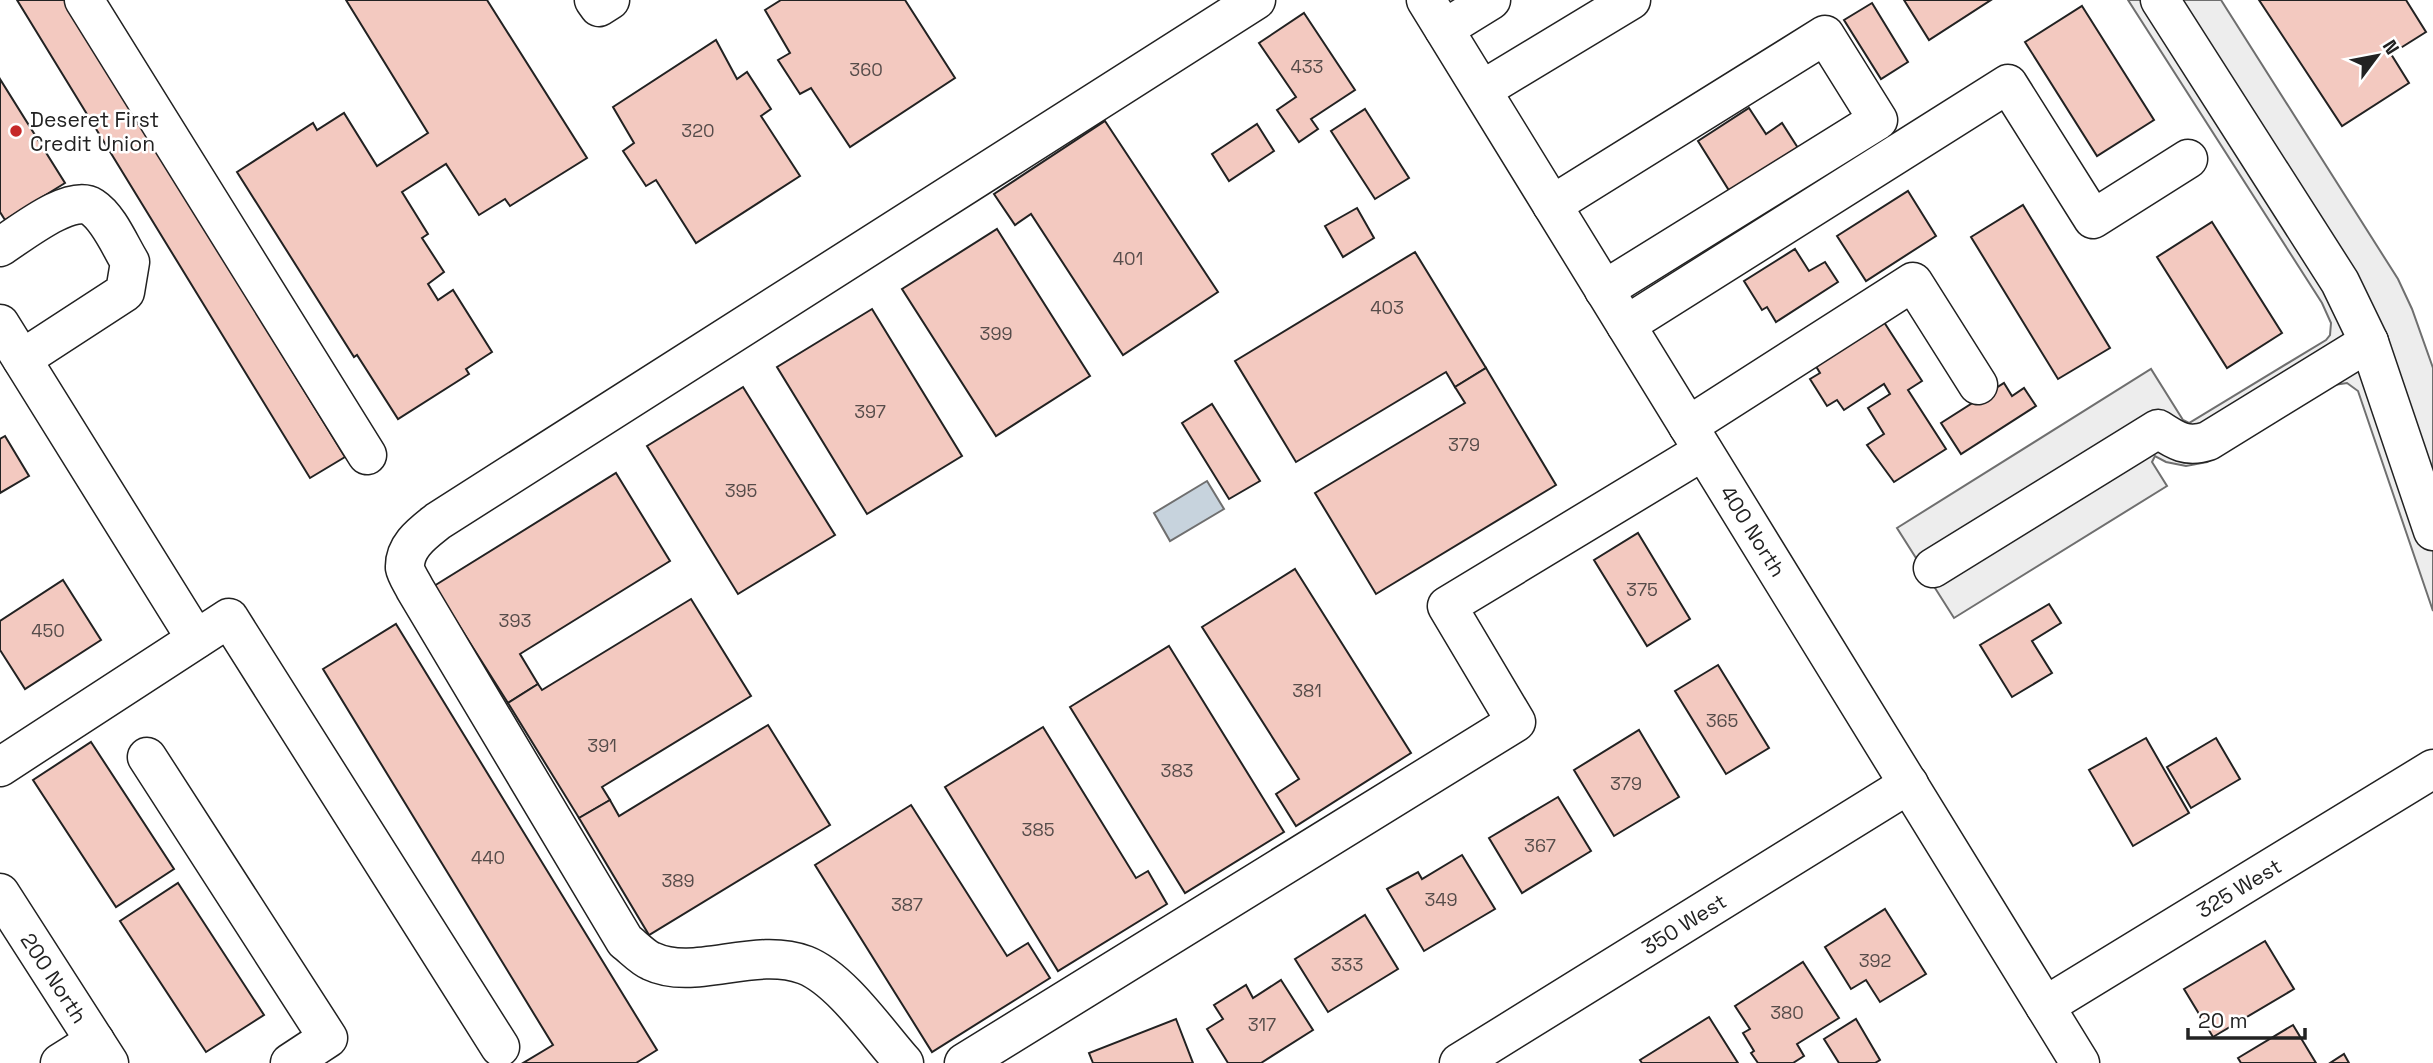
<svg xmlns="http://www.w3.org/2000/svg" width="2433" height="1063" font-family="'Space Grotesk',sans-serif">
	<rect width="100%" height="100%" fill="#fff"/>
	<path fill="#ededed" stroke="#6f6f6f" stroke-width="2" d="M2128,0h93l177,279 14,30 21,59v243l-75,-220 -11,-8 -13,2 -127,77 -21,4 -20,-4 -11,-6 -3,6 15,24 -213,132 -57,-90 254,-159 32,51 6,3 137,-83 4,-5 1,-12 -9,-20z"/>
	<path fill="#c7d3dd" stroke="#6f6f6f" stroke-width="2" d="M1207,481l17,28 -54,32 -16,-28z"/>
	<g fill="#f3c9c0" stroke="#222" stroke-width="2">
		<path d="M17,0h48l280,457 -35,21z"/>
		<path d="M346,0h141l100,158 -77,48 -5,-7 -26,16 -33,-51 -44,28 26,42 -6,4 22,34 -16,12 10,16 15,-10 39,62 -26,17 3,5 -71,45 -41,-64 -3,2 -117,-185 76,-49 4,7 27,-17 33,53 51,-33z"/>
		<path d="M781,0h124l50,78 -105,69 -39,-59 -11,6 -22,-34 12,-7 -25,-43z"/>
		<path d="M1904,0h87l-62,40z"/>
		<path d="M2259,0h147l20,32 -35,22 18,29 -67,43z"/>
		<path d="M1872,3l36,59 -27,17 -37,-59z"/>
		<path d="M2082,6l72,114 -57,36 -72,-114z"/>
		<path d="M1304,13l51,77 -44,29 7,10 -19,13 -22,-32 19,-13 -37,-54z"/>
		<path d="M716,40l21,39 10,-7 24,37 -10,7 39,60 -104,67 -40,-63 -10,6 -23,-35 11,-8 -21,-36z"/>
		<path d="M0,79l65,104 -60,37 -5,-8z"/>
		<path d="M1749,108l17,26 16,-11 16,25 -68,44 -32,-51z"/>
		<path d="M1365,109l44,69 -34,21 -44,-68z"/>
		<path d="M1105,121l113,171 -95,63 -92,-141 -16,11 -21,-31z"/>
		<path d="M1257,124l17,27 -45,30 -17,-27z"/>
		<path d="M1908,191l28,45 -70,45 -29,-45z"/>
		<path d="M2023,205l87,143 -52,31 -87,-142z"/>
		<path d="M1357,208l17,30 -31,19 -18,-31z"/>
		<path d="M2212,222l70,111 -55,35 -70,-111z"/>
		<path d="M997,229l93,147 -94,60 -94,-147z"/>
		<path d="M1795,249l14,22 16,-9 13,20 -62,40 -9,-15 -5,3 -18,-29z"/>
		<path d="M1415,252l71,116 -31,19 -9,-15 -150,90 -61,-101z"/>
		<path d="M872,309l90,147 -95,58 -90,-147z"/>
		<path d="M1882,319l40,62 -14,9 38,59 -52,33 -27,-37 17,-11 -16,-26 22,-14 -6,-10 -40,26 -7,-10 -10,6 -17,-27 10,-6 -6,-10z"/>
		<path d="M1486,368l70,117 -180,109 -61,-101 150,-90 -10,-16z"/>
		<path d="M2004,383l8,13 12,-8 12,18 -75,48 -20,-31z"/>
		<path d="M743,387l92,148 -97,59 -91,-148z"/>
		<path d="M1212,404l48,77 -31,18 -47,-76z"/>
		<path d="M5,436l24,40 -29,17v-54z"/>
		<path d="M616,473l54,88 -150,93 18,30 -30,19 -74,-117z"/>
		<path d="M1638,533l52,86 -43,27 -53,-86z"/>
		<path d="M1295,569l116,184 -115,73 -20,-32 23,-15 -97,-152z"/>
		<path d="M63,580l38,60 -76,49 -25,-39v-29z"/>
		<path d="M691,599l60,97 -149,91 8,13 -31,18 -71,-115 30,-19 4,6z"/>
		<path d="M2049,604l12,19 -29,18 20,32 -40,24 -32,-52z"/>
		<path d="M396,624l261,426 -21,13h-113l30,-18 -230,-376z"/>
		<path d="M1169,646l115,186 -99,61 -115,-186z"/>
		<path d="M1718,665l51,83 -43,26 -51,-83z"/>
		<path d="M768,725l62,100 -181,110 -70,-117 31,-18 9,16z"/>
		<path d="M1043,727l93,151 12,-7 19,33 -109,67 -113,-184z"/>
		<path d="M1639,730l40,67 -65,39 -40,-66z"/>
		<path d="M2146,738l43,75 -56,33 -44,-76z"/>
		<path d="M2216,738l24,41 -49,29 -24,-41z"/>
		<path d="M91,742l83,127 -58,38 -83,-127z"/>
		<path d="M1558,797l33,54 -69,42 -33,-55z"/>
		<path d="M911,805l96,151 21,-13 22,35 -118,74 -117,-187z"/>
		<path d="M1462,855l33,54 -71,42 -37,-62 31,-17 4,7z"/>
		<path d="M178,883l86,132 -58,37 -86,-131z"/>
		<path d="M1885,909l41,65 -46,28 -14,-22 -15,9 -26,-42z"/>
		<path d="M1365,915l33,54 -70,43 -33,-53z"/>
		<path d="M2265,941l29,48 -81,48 -29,-48z"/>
		<path d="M1803,962l36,56 -42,26 7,12 -11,7h-35l-7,-10 3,-2 -11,-18 7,-4 -15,-23z"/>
		<path d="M1281,980l32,50 -52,33h-33l-21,-34 16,-10 -9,-14 32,-20 7,13z"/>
		<path d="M1709,1017l29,46h-96l-2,-3z"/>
		<path d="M1176,1019l17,44h-100l-4,-10z"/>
		<path d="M1856,1019l24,41 -5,3h-36l-15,-24z"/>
		<path d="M2293,1025l23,38h-75l-3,-5z"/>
		<path d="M2344,1054l5,9h-19z"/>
	</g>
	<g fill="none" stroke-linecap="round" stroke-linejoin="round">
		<g stroke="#222" stroke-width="41">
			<g id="minor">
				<path d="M84,0l283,455"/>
				<path d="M594,0l5,7 11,-7"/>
				<path d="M2160,0l180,282 29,60 64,189"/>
				<path d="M1444,29l47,-29"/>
				<path d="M1482,90l149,-90"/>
				<path d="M1552,205l273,-170 53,85 -274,170"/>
				<path d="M0,247c19,-12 71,-54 92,-40 17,11 28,39 38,55l-5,30 -103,67"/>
				<path d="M0,324l196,315"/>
				<path d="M1626,325l382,-241 85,135 95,-60"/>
				<path d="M1688,426l225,-144 65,103"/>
				<path d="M1933,568l225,-139c18,12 29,19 50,12l161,-99"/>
				<path d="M147,757l181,281 -38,25"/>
				<path d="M0,767l229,-149 271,429"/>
				<path d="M0,893l109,170"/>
				<path d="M2045,1006l388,-237"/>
				<path d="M60,1063l35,-22"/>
				<path d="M904,1063c-26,-29 -63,-84 -99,-98 -51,-19 -110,17 -154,-4 -9,-4 -18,-14 -26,-20l-210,-352c-3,-6 -9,-15 -10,-21 -1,-22 18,-35 33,-47l818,-521"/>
				<path d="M964,1063l552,-341 -69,-116 256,-155"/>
				<path d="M1459,1063l450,-279"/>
			</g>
		</g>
		<g stroke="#222" stroke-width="41">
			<path id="major" d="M1426,0l654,1063"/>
		</g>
		<use href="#minor" stroke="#fff" stroke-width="38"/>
		<use href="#major" stroke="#fff" stroke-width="38"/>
	</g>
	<circle fill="#c62828" stroke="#fff" stroke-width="2.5" cx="16" cy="131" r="7"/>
	<g text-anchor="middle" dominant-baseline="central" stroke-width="5" stroke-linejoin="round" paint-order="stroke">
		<g font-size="18" fill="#564c4a">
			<text x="1307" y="66">433</text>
			<text x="866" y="69">360</text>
			<text x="698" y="130">320</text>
			<text x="1128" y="258">401</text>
			<text x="1387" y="307">403</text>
			<text x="996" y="333">399</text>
			<text x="870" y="411">397</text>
			<text x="1464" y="444">379</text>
			<text x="741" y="490">395</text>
			<text x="1642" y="589">375</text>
			<text x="515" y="620">393</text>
			<text x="48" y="630">450</text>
			<text x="1307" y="690">381</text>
			<text x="1722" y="720">365</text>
			<text x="602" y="745">391</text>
			<text x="1177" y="770">383</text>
			<text x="1626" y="783">379</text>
			<text x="1038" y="829">385</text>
			<text x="1540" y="845">367</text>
			<text x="488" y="857">440</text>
			<text x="678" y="880">389</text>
			<text x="1441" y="899">349</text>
			<text x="907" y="904">387</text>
			<text x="1875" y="960">392</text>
			<text x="1347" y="964">333</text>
			<text x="1787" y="1012">380</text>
			<text x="1262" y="1024">317</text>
		</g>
		<g font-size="21" fill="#222" stroke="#fff" text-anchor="start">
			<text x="30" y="119">Deseret First<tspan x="30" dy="24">Credit Union</tspan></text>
		</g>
		<g font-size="21" fill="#222" stroke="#fff">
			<text transform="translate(1753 531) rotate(58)">400 North</text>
			<text transform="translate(2239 888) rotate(-31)">325 West</text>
			<text transform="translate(1684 924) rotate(-32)">350 West</text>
			<text transform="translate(54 978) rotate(57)">200 North</text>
		</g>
	</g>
	<g transform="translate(2377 56) rotate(58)" stroke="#ffffff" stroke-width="5" paint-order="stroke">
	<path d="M0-5L12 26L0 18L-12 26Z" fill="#222222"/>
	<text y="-10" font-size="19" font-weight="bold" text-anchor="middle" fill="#222222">N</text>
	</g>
	<path d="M2188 1028v10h117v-10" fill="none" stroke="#222222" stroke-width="3.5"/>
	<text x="2198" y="1028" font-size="21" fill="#222222" stroke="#ffffff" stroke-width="5" paint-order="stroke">20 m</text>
</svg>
